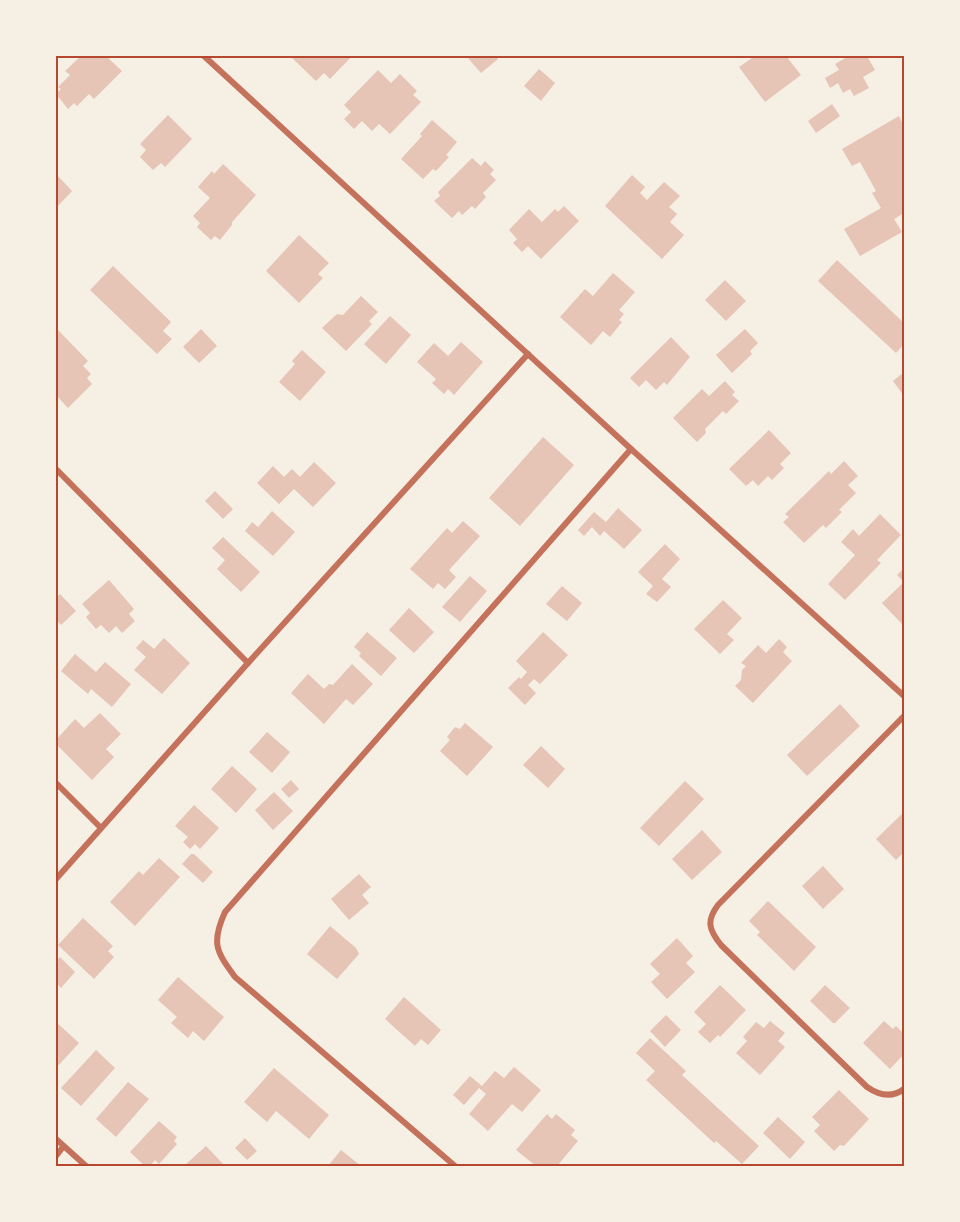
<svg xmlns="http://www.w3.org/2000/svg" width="960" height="1222" font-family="'Open Sans',sans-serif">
	<rect width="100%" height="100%" fill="#f6efe4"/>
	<g fill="#e6c5b7">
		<path d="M81,56h25l16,15 -28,28 -5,-5 -12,12 -3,-3 -6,6 -12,-15 5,-5 -3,-2 12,-12 -5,-4z"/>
		<path d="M293,56h59l-22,23 -6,-6 -8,8 -25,-24z"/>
		<path d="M471,56h24l3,3 -17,14 -13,-15z"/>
		<path d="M755,56h31l15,19 -36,27 -26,-35z"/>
		<path d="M849,56h18l8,14 -12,7 6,11 -15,8 -4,-7 -7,4 -5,-10 -8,5 -5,-10 14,-8 -4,-6z"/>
		<path d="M539,69l16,14 -14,18 -17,-15z"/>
		<path d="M378,70l13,13 9,-9 17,17 -4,4 8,7 -31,32 -11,-10 -7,7 -10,-10 -8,8 -10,-10 7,-7 -7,-7z"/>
		<path d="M832,104l8,12 -24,17 -8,-12z"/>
		<path d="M168,115l24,24 -27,28 -4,-4 -8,7 -13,-13 6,-7 -6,-6z"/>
		<path d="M899,116l5,11v86l-10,6 8,13 -42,24 -16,-27 37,-21 -9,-15 4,-2 -16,-29 -8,4 -10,-17z"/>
		<path d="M432,120l25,22 -11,13 3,2 -13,14 -3,-2 -10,10 -22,-20 21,-23 -2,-2z"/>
		<path d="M472,158l9,8 4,-5 9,9 -4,4 6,6 -13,13 3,4 -11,12 -3,-3 -10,9 -3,-4 -7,7 -18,-17 6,-5 -2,-4z"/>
		<path d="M223,164l33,31 -24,27v3l-12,15 -5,-4 -4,4 -14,-13 3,-4 -7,-7 17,-18 -12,-11 14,-16 2,3z"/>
		<path d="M56,174l16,17 -16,17z"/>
		<path d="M632,175l13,12 -5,6 7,7 17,-18 16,14 -11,11 8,7 -7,8 14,13 -22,24 -57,-53z"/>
		<path d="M564,206l15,15 -38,38 -13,-13 -6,6 -9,-9 4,-4 -8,-9 20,-21 13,13 13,-13 3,3z"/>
		<path d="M299,235l30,28 -11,11 5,4 -24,25 -33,-32z"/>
		<path d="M837,260l67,63v21l-8,9 -78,-72z"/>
		<path d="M113,266l58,56 -8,9 9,8 -15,15 -67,-64z"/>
		<path d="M613,273l22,19 -16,18 5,4 -5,6 3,2 -12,15 -7,-6 -12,14 -31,-28 25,-28 8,7z"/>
		<path d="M725,280l21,21 -20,20 -21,-21z"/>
		<path d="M361,296l17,16 -9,9 3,3 -26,27 -24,-23 15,-14 6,1z"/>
		<path d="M390,316l21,19 -25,29 -22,-20z"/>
		<path d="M57,329l31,32 -5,5 8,8 -4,4 5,6 -24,24 -12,-13z"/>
		<path d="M201,329l16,17 -18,17 -16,-16z"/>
		<path d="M745,329l13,14 -8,8 2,3 -20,19 -16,-18z"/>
		<path d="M671,337l19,20 -23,28 -3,-3 -8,8 -10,-10 -7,7 -9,-9z"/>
		<path d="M461,342l22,20 -29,33 -6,-6 -4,5 -12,-11 4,-4 -19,-17 17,-19 14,13z"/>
		<path d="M302,350l24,22 -26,29 -21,-19 16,-18 -3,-3z"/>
		<path d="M904,372v24l-11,-15z"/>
		<path d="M725,381l10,11 -3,3 7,6 -13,13 -3,-3 -18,18 1,4 -9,9 -24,-24 29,-29 7,7z"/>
		<path d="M769,430l22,23 -11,11 4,4 -12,12 -4,-4 -10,10 -5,-6 -7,6 -17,-17z"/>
		<path d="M543,437l31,28 -54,61 -31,-28z"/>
		<path d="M844,461l14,15 -10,9 8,8 -17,17 3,2 -16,16 -3,-3 -19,18 -21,-21 6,-5 -4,-3 44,-43 2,3z"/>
		<path d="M314,462l22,21 -23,24 -19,-18 -15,15 -22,-21 16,-17 11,11 8,-8 8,8z"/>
		<path d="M215,491l18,18 -10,10 -18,-18z"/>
		<path d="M618,508l24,22 -18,19 -20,-18 -4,5 -8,-9 -8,9 -6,-6 16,-18 12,10z"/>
		<path d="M272,511l23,21 -22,24 -28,-25 7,-9 6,5z"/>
		<path d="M880,514l21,21 -24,25 4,3 -36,37 -17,-16 27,-29 -14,-13 12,-13 6,7z"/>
		<path d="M463,521l17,15 -31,34 7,7 -11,12 -7,-6 -5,6 -23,-20 37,-41 5,5z"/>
		<path d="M223,537l37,35 -19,20 -24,-23 8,-9 -13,-12z"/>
		<path d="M665,544l15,15 -18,20 9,8 -14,15 -11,-8 7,-8 -15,-14z"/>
		<path d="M904,568v54l-2,2 -20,-21 22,-21 -7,-7z"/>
		<path d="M470,576l17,15 -27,31 -18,-15z"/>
		<path d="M109,580l25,29 -5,5 6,7 -13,12 -6,-7 -7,7 -8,-8 -5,4 -10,-12 4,-4 -8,-9z"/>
		<path d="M562,586l20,17 -15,18 -21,-17z"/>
		<path d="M60,594l16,17 -15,14 -5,-5v-22z"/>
		<path d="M723,600l19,18 -15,16 7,6 -14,14 -26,-25z"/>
		<path d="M409,608l25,24 -20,21 -25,-23z"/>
		<path d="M367,632l30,26 -16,18 -22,-20 2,-3 -7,-6z"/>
		<path d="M543,632l25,23 -28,29 -6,-5 -6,6 8,8 -11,12 -17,-17 11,-11 2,2 6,-7 -11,-11z"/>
		<path d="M164,638l26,25 -28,31 -28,-24 12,-13 -10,-9 7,-8 11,9z"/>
		<path d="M779,639l8,8 -4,5 9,9 -39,42 -18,-17 6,-6 1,-10 4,-4 -5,-3 17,-18 8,8z"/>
		<path d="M75,654l21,18 9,-10 26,22 -19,23 -21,-18 -3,5 -27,-23z"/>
		<path d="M352,664l21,20 -20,21 -7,-6 -22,25 -33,-31 17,-19 16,15 5,-5 4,1z"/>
		<path d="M840,704l20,22 -53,50 -20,-21z"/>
		<path d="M100,713l21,21 -15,15 8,8 -22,23 -36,-36v-4l19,-21 9,9z"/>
		<path d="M465,723l28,24 -26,29 -27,-25 10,-11 -3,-3 8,-10 5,2z"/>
		<path d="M267,732l23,20 -18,21 -23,-21z"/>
		<path d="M541,746l24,23 -17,19 -25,-23z"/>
		<path d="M232,766l25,23 -21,24 -25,-24z"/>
		<path d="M291,780l8,9 -10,9 -8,-9z"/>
		<path d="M685,781l19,18 -45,47 -19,-18z"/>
		<path d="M274,792l19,19 -20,19 -18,-20z"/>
		<path d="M194,805l25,23 -19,21 -5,-5 -5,5 -7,-7 5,-5 -13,-11z"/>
		<path d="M904,812v40l-8,8 -20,-21z"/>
		<path d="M702,830l20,22 -30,28 -20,-21z"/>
		<path d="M191,854h3l19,18 -10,11 -21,-19z"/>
		<path d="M159,858l21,19 -45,49 -25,-24 29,-31 4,4z"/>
		<path d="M823,866l21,23 -21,20 -21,-23z"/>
		<path d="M359,874l12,13 -9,8 7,8 -20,17 -18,-21z"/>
		<path d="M768,901l48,46 -22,24 -37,-36 3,-3 -11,-11z"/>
		<path d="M83,918l30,28 -5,5 6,6 -20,22 -36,-34z"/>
		<path d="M330,926l26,22 3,6 -22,25 -30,-25z"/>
		<path d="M677,938l16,18 -7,7 9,9 -28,27 -16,-17 9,-8 -10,-10z"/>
		<path d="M60,957l15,15 -14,16 -5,-5v-21z"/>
		<path d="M178,977l46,40 -20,24 -11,-10 -5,7 -17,-15 6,-6 -19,-17z"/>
		<path d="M720,985l26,25 -26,27 -2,-2 -8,8 -12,-11 8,-8 -12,-12z"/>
		<path d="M825,985l25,23 -15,15h-2l-23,-22z"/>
		<path d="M404,997l37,33 -13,15 -7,-6 -6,7 -30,-27z"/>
		<path d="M666,1015l15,15 -16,17 -15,-16z"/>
		<path d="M770,1021l15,12 -7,8 7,6 -25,28 -24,-22 11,-12 -4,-4 13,-15 8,6z"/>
		<path d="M884,1021l9,8 3,-3 8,8 -2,3 2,3v14l-14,15 -27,-26z"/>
		<path d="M56,1022l23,21 -23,25z"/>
		<path d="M650,1038l36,33 -4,4 77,71 -17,18 -26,-23 -2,2 -68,-63 9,-9 -19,-18z"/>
		<path d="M96,1050l19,18 -34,38 -20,-18z"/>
		<path d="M514,1067l27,23 -19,22 -10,-8 -24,27 -19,-17 17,-20 -7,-6 -15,17 -11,-10 17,-19 12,10 13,-15 9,7z"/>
		<path d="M274,1068l55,47 -20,24 -33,-28 -9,11 -23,-20z"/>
		<path d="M128,1082l21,17 -33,38 -20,-18z"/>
		<path d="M839,1090l30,29 -25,27 -4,-1 -6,6 -20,-20 6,-6 -8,-8z"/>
		<path d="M547,1114l5,5 4,-5 19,16 -4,5 7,6 -21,25h-21l-20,-16z"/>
		<path d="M778,1117l27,25 -15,17 -27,-26z"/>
		<path d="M159,1121l18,16 -3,4 3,3 -18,20 -4,-4 -5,6h-5l-15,-14z"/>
		<path d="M245,1138l12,13 -10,9 -12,-12z"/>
		<path d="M206,1146l18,19 -2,1h-38z"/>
		<path d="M341,1150l20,16h-33z"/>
	</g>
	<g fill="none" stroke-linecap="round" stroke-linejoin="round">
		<g stroke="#c5725c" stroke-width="6">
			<path d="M204,56l427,393 273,247"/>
			<path d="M56,469l192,194"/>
			<path d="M904,716l-186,189c-12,16 -9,25 3,40l146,142c13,9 25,11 37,2"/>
			<path d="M56,783l45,45"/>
			<path d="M56,879l192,-216 280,-309"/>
			<path d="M56,1139l30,27"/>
			<path d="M56,1156l7,-9"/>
			<path d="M455,1166l-220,-189c-19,-26 -24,-34 -10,-65l406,-463"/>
		</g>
	</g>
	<rect width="960" height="1222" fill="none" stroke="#f6efe4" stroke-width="114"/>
	<rect x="57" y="57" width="846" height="1108" fill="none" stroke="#b5482f" stroke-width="2"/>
</svg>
